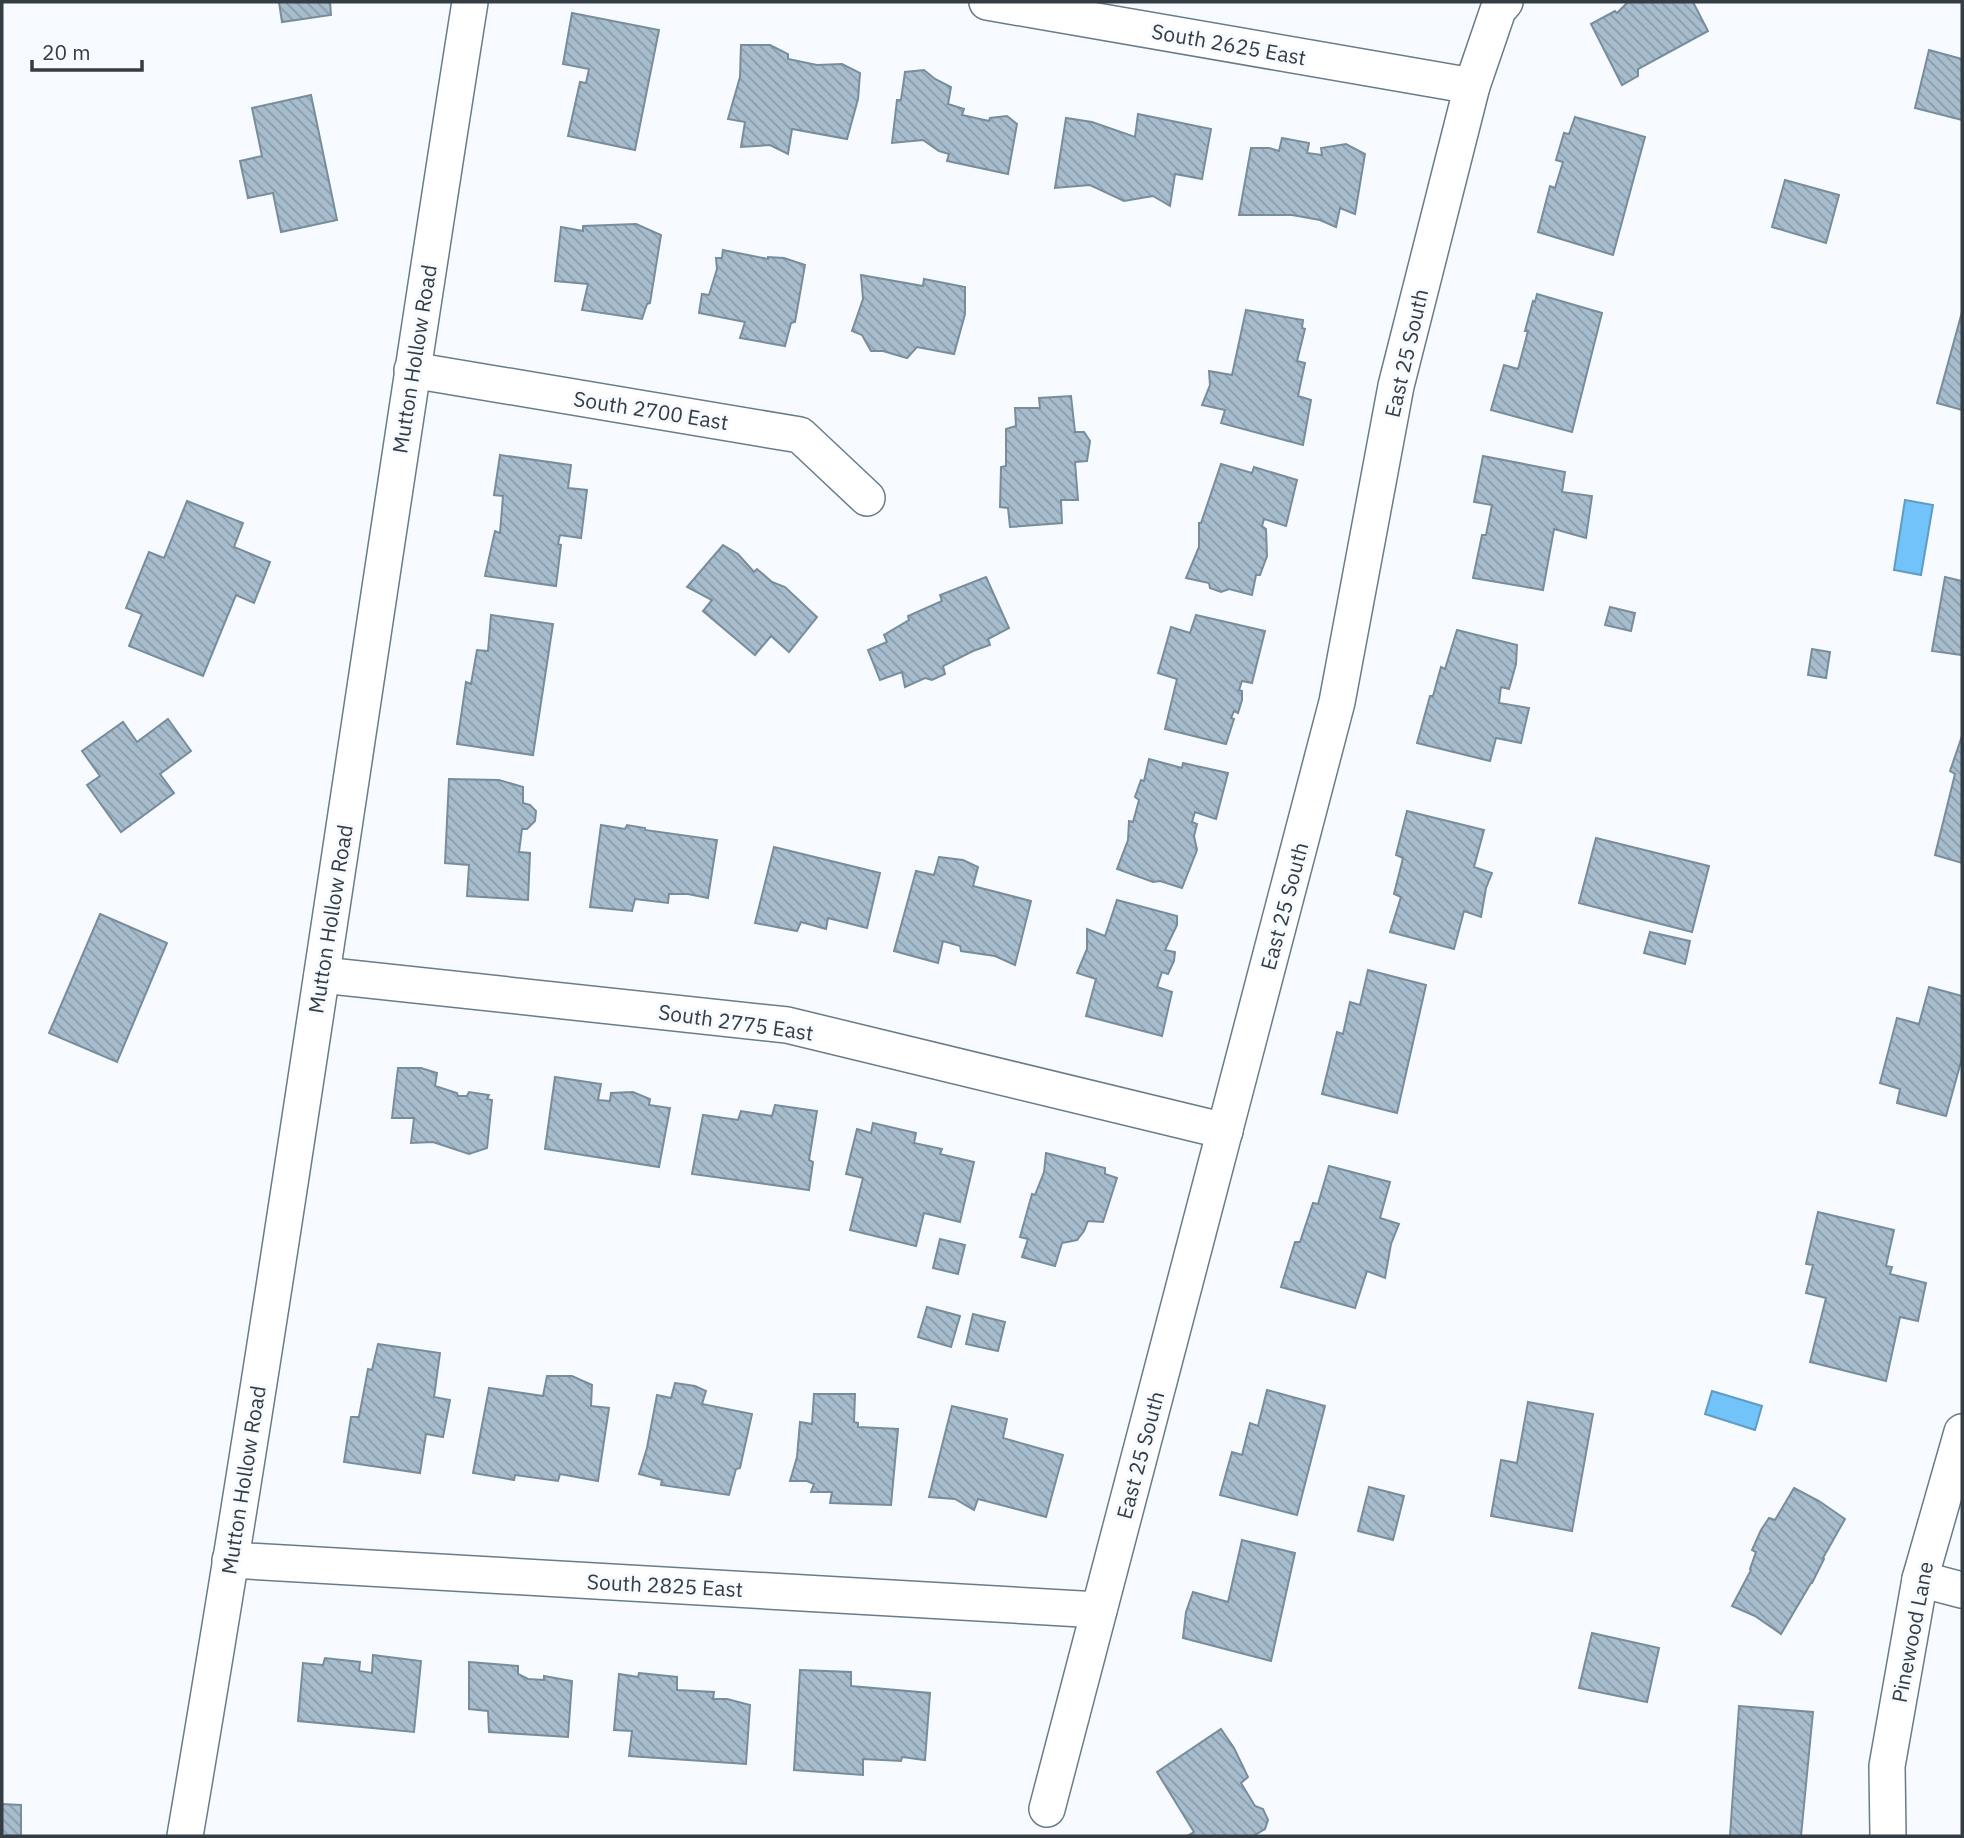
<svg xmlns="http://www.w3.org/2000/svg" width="1964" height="1838" font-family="'IBM Plex Sans',sans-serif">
	<defs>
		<pattern id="building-back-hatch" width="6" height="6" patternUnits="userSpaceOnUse" patternTransform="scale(1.75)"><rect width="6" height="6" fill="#a7bdcd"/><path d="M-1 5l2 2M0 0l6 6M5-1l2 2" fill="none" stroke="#899ba8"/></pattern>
	</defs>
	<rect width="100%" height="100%" fill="#f7fbff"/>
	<g fill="#71c3f9" stroke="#5f9bc3" stroke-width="2">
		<path d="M1905,500l28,5 -12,70 -27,-5z"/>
		<path d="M1712,1391l50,15 -7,24 -50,-16z"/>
	</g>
	<g fill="url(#building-back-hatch)" stroke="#788d9c" stroke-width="2">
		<path d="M279,2h51l1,13 -49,7z"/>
		<path d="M1628,2h65l15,29 -70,38v7l-16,9 -31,-61 24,-13 2,2z"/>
		<path d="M572,13l87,17 -24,120 -67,-14 12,-54 6,1 3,-14 -26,-5z"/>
		<path d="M741,45h29l18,9v5l29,6 25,-1 18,9 -2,26 -11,40 -55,-10 -4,25 -18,-9 -29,2 4,-25 -17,-3 12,-42z"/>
		<path d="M1929,50l33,9v61l-47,-12z"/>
		<path d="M924,70l11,9 16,8 -3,17 16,5 -2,6 27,6 1,-3 17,-2 10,8 -9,50 -61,-13 2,-7 -10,-3 -16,-11 -31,3 5,-43h4l4,-28z"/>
		<path d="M311,95l26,125 -56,12 -8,-39 -25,5 -8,-37 22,-5 -10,-48z"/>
		<path d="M1138,114l73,15 -9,50 -27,-5 -5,32 -17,-10 -29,5 -34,-16 -35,3 11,-70 26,4 43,15z"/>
		<path d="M1575,117l70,20 -32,118 -75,-23 12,-46 5,2 8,-26 -7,-2 8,-27 5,1z"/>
		<path d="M1282,138l27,5 -2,10 15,2 -1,-7 25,-4 19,10 -10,60 -15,-6 -4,19 -16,-7 -28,-5h-53l12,-67h18l10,3z"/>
		<path d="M1785,180l54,15 -13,48 -54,-16z"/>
		<path d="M636,224l25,11 -11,68 -3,1 -5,15 -60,-9 6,-26 -33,-3 6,-54 22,4v-5z"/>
		<path d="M723,250l45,9v-2l16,1 21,7 -10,57 -4,1 -6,23 -45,-8 5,-16 -46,-9 3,-19 7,1 8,-26 -1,-11h6z"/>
		<path d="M861,275l62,11 1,-7 41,8v27l-11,40 -37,-7 -10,11 -24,-7h-12l-9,-16 -10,-4 11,-32z"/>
		<path d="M1537,294l65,19 -30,119 -81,-22 13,-45 14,4 10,-38h-3l8,-30 2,1z"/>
		<path d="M1246,310l57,10 -1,8 3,1 -8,32 8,2 -7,33 13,4 -8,45 -82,-22 4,-13 -23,-5 8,-20 -1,-14 23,4z"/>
		<path d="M1962,312v98l-25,-7z"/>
		<path d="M1071,396l4,36h9l6,9 -3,20 -12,1 3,38h-17l1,23 -52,4 -2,-19 -8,-1 1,-40 5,-1v-37l10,-3 -1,-18h25l-1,-10z"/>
		<path d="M500,455l71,10 -3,23 19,2 -6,48 -21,-3 -2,9 3,1 -5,41 -71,-10 10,-45 5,2 3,-37 -9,-1z"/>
		<path d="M1483,456l82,16 -3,20 30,4 -6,42 -32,-9 -11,61 -70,-12 9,-43h4l6,-30 -18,-3z"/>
		<path d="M1221,464l31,9 2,-6 43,13 -11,46 -22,-7 -2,7 4,3 1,27 -7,19h-4l-4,20 -23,-6 -8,3 -11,-4 -1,-5 -23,-5 13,-31v-24h2z"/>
		<path d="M187,501l56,22 -9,24 36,15 -16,41 -18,-8 -33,81 -74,-30 13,-32 -16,-6 23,-56 15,6z"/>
		<path d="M723,545l15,9 16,18 3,-3 15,13 13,5 32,30 -28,35 -18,-16 -16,19 -52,-44 9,-11 -25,-13z"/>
		<path d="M986,577l23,51 -21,11 2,6 -17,6 -30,15 2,8 -13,6 -7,-2 -20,9 -3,-15 -22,8 -12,-30 19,-8 -3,-7 25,-15 -1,-4 34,-15 -2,-6z"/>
		<path d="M1945,577l17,4v74l-30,-4z"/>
		<path d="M1610,607l25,6 -4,18 -26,-6z"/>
		<path d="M491,615l62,9 -20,131 -76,-11 9,-62 5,2 6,-34 11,1z"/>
		<path d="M1196,615l69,16 -13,52 -10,-2 -3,9 3,1v9l-4,13 -4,-2 -3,7 3,1 -8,25 -61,-15 12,-50 -19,-6 13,-46 19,6z"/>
		<path d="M1457,630l60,15 -1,19 -7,25 -8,-2 -2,16 30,5 -8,35 -25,-5 -6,23 -73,-18 13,-47h3l8,-29 4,2z"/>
		<path d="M1812,649l18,3 -4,26 -18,-3z"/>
		<path d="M168,719l23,32 -31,23 14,19 -53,39 -34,-47 13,-9 -18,-25 41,-29 14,20z"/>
		<path d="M1962,736v127l-27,-8 20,-81 -5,-3z"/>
		<path d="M1149,759l33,9 1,-5 45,10 -12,46 -21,-7 -3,10 5,2 -3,12 3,14 -15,38 -22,-7 -7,1 -36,-13 11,-29 1,-19 4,1 6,-22 -4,-3 6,-17 3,1z"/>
		<path d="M449,779l50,1 24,7v16l7,2 6,6 -1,10 -8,8h-5l-3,23 11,1 -2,47 -61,-4 2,-31 -24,-2z"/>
		<path d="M1407,811l77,19 -10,37 18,6 -6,15 -5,29 -17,-6 -10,38 -64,-17 11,-35 -7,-3 9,-36 -7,-3z"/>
		<path d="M601,825l24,4 2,-4 18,3v2l72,10 -9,58 -20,-4h-19l-1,9 -33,-4 -3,12 -42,-4z"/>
		<path d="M1596,838l113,28 -17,66 -113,-29z"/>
		<path d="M774,847l106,26 -13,55 -39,-10 -2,11 -25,-7 -4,9 -42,-8z"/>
		<path d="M939,857l24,3 15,7 -5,19 58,15 -16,64 -20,-9 -34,-5 -1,-5 -17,-5 -5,22 -44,-12 22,-80 18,4z"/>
		<path d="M1117,900l60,16v9l-12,25 10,2 -1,9 -6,13 -6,-2 -5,15 15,5 -10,44 -76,-20 10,-37 -19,-6 10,-24v-20l18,7z"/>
		<path d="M100,914l67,29 -50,119 -68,-29z"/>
		<path d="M1650,932l40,9 -5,23 -41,-11z"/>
		<path d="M1368,970l58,15 -29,128 -75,-19 15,-62 6,2 7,-32 10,3z"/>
		<path d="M1929,987l33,9v62l-16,58 -49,-13 3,-14 -20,-6 17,-65 22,6z"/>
		<path d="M398,1068h23l16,5 -2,13 22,7 1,3h9l2,-4 20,3 -2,4 5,1 -5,48 -18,6 -36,-12 -22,1 3,-25h-22z"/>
		<path d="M555,1077l46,7 -3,16 12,1 1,-8 22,-1 17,7 -1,6 21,3 -11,59 -114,-18z"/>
		<path d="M775,1105l42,6 -8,49 4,2 -4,28 -117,-16 11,-59 35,5 3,-9 31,5z"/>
		<path d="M873,1123l43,10 -2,10 28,6 -2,5 34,8 -14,60 -36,-9 -8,33 -66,-16 13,-52 -17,-4 11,-45 14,4z"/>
		<path d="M1046,1153l59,15v6l12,4 -14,44 -15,-1 -4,10 -7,9 -15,3 -7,23 -33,-9 6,-18 -8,-2 12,-43 3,1 9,-23z"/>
		<path d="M1329,1166l61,16 -10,36 19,6 -8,20 -6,34 -18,-7 -12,37 -74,-21 14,-45h5l13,-39 5,1z"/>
		<path d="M1818,1212l76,18 -8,36 6,1 -2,7 36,9 -8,38 -18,-4 -14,64 -76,-19 16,-64 -20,-5 7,-28 -7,-1z"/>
		<path d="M940,1239l25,6 -7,29 -25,-6z"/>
		<path d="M927,1307l33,9 -9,31 -33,-10z"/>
		<path d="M973,1314l32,8 -7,29 -32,-7z"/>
		<path d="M378,1344l62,9 -6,44 16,3 -7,37 -17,-3 -6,39 -76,-11 7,-45h8l9,-48 4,1z"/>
		<path d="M547,1376h25l20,9 -1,21 18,2 -11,73 -38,-7 -2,7 -43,-6 -1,5 -41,-7 16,-85 54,8z"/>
		<path d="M675,1383l20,3 11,5 -4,13 50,10 -12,54 -4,1 -7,26 -68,-10 1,-5 -23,-6 8,-26 10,-53 14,3z"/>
		<path d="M1267,1390l58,16 -28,109 -77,-20 12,-43 10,3 8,-32 8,3z"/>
		<path d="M814,1394h41l-1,28 4,1v4l40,2 -7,76 -61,-2 2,-11h-21l3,-8 -7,-3h-17l7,-24 3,-35 12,2z"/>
		<path d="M1528,1402l65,12 -21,117 -81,-15 10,-56 16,3z"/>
		<path d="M952,1406l55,13 -4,19 60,17 -17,62 -68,-18 -4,11 -19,-11 -26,-2z"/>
		<path d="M1369,1487l35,9 -11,44 -35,-9z"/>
		<path d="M1794,1488l25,13 26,18 -22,39 1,1 -12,24h-1l-30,51 -26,-18 -23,-10 19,-36 -1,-1 6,-17 -4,-2 9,-20 8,-12 6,2z"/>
		<path d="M1242,1540l53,13 -24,108 -88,-23 3,-26 7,-20 35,10z"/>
		<path d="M1592,1633l67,15 -12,54 -68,-14z"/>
		<path d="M373,1655l48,6 -7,71 -116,-11 5,-58 20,2 2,-7 35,4 -1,9 13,2z"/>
		<path d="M469,1662l49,4v8l10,5 16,1v-4l28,5 -4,56 -79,-5 -1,-21 -19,-2z"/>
		<path d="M800,1670l51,2v14l79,7 -5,67 -23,-3 -1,4 -38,-2v16l-69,-5z"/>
		<path d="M639,1673l38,4v13l37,2 -1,7h14l23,6 -4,59 -117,-8 3,-25 -18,-1 5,-56 19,3z"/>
		<path d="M1739,1706l74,6 -12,124h-71z"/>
		<path d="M1221,1729l13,19 14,29 -7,6 14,23 8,3 5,11 -3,9 -12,7h-66l7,-4 -37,-60z"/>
		<path d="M2,1804l19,1v31h-19z"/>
	</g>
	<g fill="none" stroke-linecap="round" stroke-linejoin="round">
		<g stroke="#687c8a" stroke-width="38">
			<g id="minor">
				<path d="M987,2l485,84"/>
				<path d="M412,370l388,65 67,63"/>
				<path d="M322,975l465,50 438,106"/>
				<path d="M230,1560l869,50"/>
				<path d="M1920,1579l42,11"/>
				<path d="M1047,1809l290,-1107 59,-316 76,-300 26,-76 7,-8"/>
				<path d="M185,1836c104,-610 188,-1223 285,-1834"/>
				<path d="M1888,1836l-1,-70 33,-187 42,-147"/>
			</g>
		</g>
		<use href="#minor" stroke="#fff" stroke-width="35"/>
	</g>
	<g text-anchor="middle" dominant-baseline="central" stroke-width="6" stroke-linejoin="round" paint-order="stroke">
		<g font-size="21" fill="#343d44" stroke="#f7fbff">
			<text transform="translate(1229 44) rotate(10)">South 2625 East</text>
			<text transform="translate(1406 353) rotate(-77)">East 25 South</text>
			<text transform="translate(414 359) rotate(-81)">Mutton Hollow Road</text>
			<text transform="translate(651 410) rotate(9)">South 2700 East</text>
			<text transform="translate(1284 906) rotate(-75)">East 25 South</text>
			<text transform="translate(330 919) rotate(-81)">Mutton Hollow Road</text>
			<text transform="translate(736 1022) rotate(8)">South 2775 East</text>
			<text transform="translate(1140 1455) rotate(-75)">East 25 South</text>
			<text transform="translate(243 1480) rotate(-81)">Mutton Hollow Road</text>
			<text transform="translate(665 1585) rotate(3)">South 2825 East</text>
			<text transform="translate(1912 1632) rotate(-79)">Pinewood Lane</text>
		</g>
	</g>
	<rect width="1964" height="1838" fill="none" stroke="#343d44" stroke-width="7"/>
	<path d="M32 60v10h110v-10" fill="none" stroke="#343d44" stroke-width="3.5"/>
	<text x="42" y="60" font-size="21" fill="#343d44" stroke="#f7fbff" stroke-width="5" paint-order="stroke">20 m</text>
</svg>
